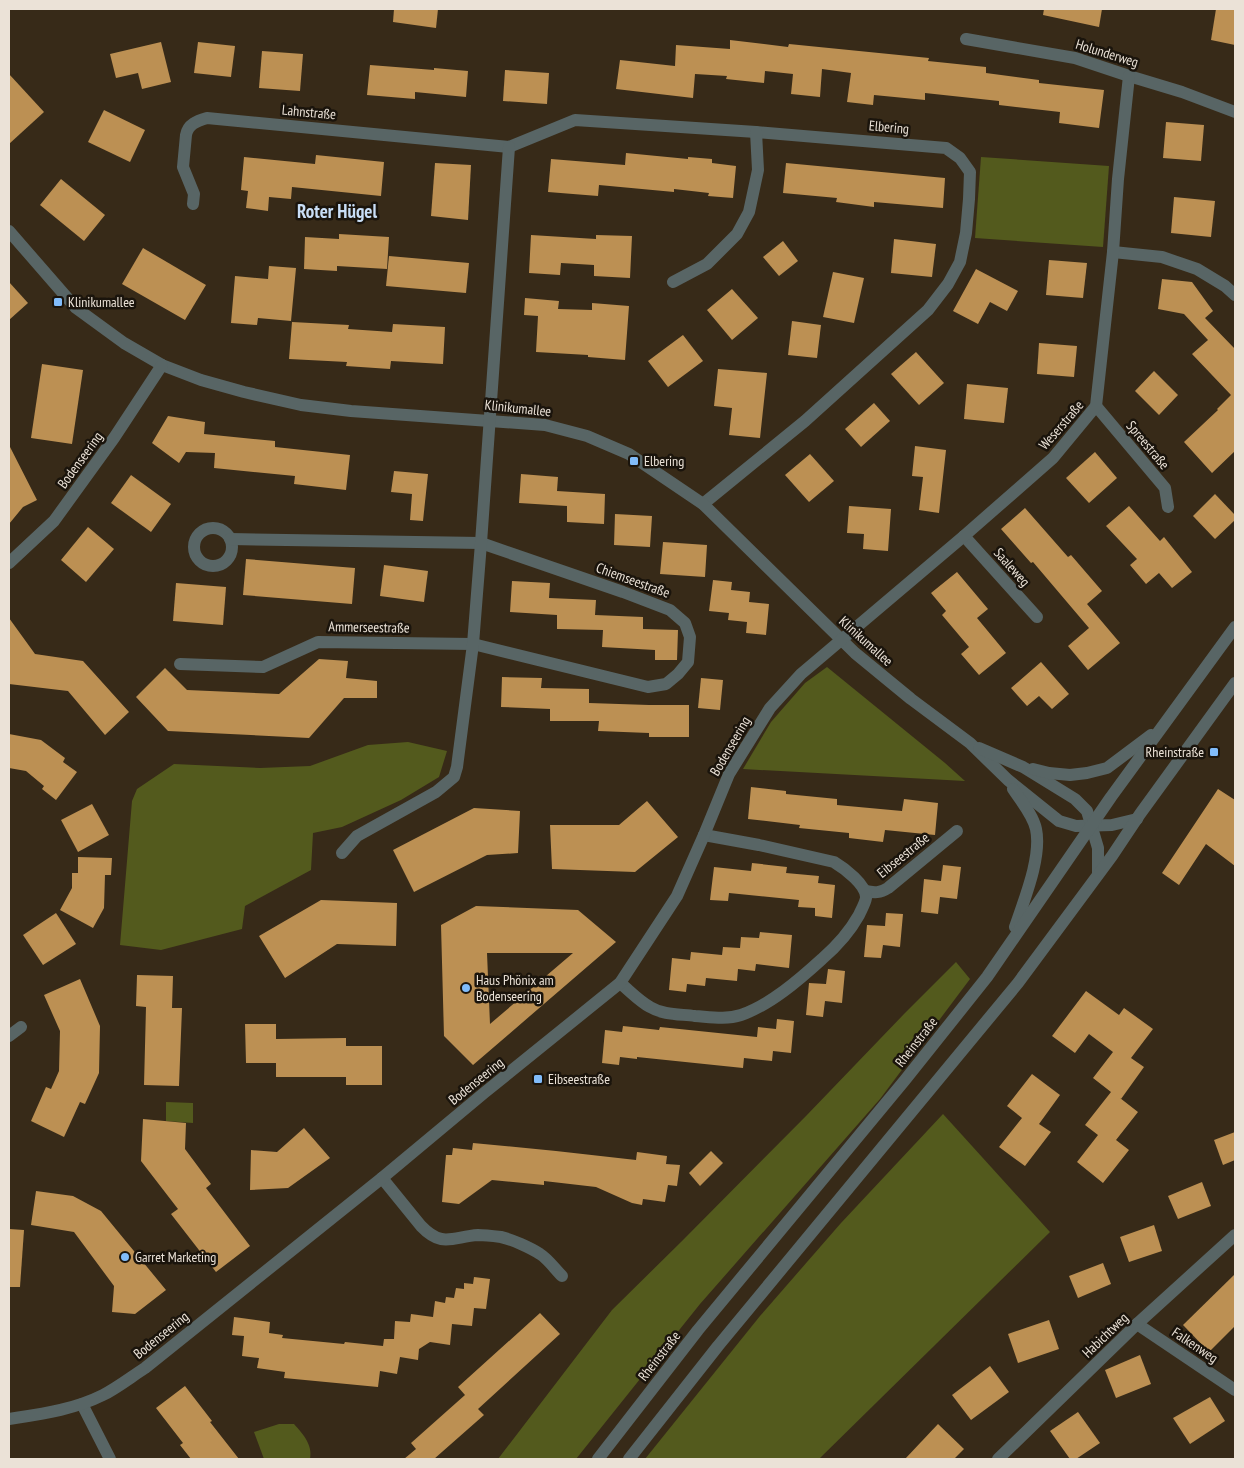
<svg xmlns="http://www.w3.org/2000/svg" width="1244" height="1468" font-family="'PT Sans Narrow',sans-serif">
	<rect width="100%" height="100%" fill="#372a18"/>
	<g fill="#535a1d">
		<path d="M981,157l128,9 -6,81 -128,-9z"/>
		<path d="M827,667l118,96 20,18 -222,-12 28,-47 34,-39z"/>
		<path d="M408,742l39,9 -8,26 -38,23 -59,27 -29,6 -2,37 -66,36 -3,23 -81,21 -41,-5 12,-144 5,-12 37,-25 86,4 50,-2 58,-21z"/>
		<path d="M956,962l14,17 -90,120 -180,205 -124,155h-78l114,-149 70,-69 124,-125 98,-102z"/>
		<path d="M166,1102l27,1v20l-27,-2z"/>
		<path d="M943,1114l107,118 -231,227h-174l115,-143 81,-93z"/>
		<path d="M279,1424h15c9,10 19,21 16,35h-46l-10,-27z"/>
	</g>
	<g fill="#bc9053" fill-rule="evenodd">
		<path d="M394,9h44l-2,19 -43,-6z"/>
		<path d="M1044,9h58l-3,18 -56,-12z"/>
		<path d="M1216,9h19v36l-24,-5z"/>
		<path d="M730,40l58,7 1,-3 140,14 -1,3 58,6v6l53,7v3l65,7 -5,38 -40,-5 1,-11 -61,-7v-4l-74,-8v7l-51,-5 -1,10 -26,-3 4,-29 -29,-4 -2,28 -29,-3 2,-20 -28,-3 -1,12 -38,-4 1,-3 -32,-2 -2,24 -77,-9 4,-29 55,6 1,-21 54,4z"/>
		<path d="M161,42l10,40 -29,7 -4,-16 -22,5 -6,-24z"/>
		<path d="M198,42l37,4 -4,31 -37,-4z"/>
		<path d="M262,51l41,3 -3,37 -41,-3z"/>
		<path d="M370,65l64,5v-2l34,3 -2,26 -51,-5v7l-48,-4z"/>
		<path d="M505,70l44,3 -2,31 -44,-3z"/>
		<path d="M9,74l35,38 -35,32z"/>
		<path d="M104,110l41,20 -15,32 -42,-20z"/>
		<path d="M1166,122l38,3 -3,36 -38,-3z"/>
		<path d="M626,153l62,6v-2l24,2v4l24,3 -3,32 -25,-2 1,-3 -35,-4v3l-75,-7 -1,11 -50,-4 3,-33 74,6z"/>
		<path d="M316,155l68,7 -3,34 -89,-9 -1,12 -22,-2 -1,14 -22,-3 2,-17 -7,-1 3,-33 71,7z"/>
		<path d="M435,163l36,2 -3,55 -37,-4z"/>
		<path d="M786,163l159,15 -2,30 -69,-6v5l-38,-5 1,-4 -54,-5z"/>
		<path d="M61,179l44,36 -21,26 -44,-36z"/>
		<path d="M1174,197l41,4 -4,36 -40,-4z"/>
		<path d="M339,234l50,3 -2,32 -50,-3v5l-33,-2 1,-32 34,2z"/>
		<path d="M531,235l65,4v-4l36,1 -2,42 -36,-2v-11l-33,-2 -1,12 -31,-2z"/>
		<path d="M894,239l42,5 -4,33 -41,-4z"/>
		<path d="M783,241l15,20 -19,15 -16,-19z"/>
		<path d="M143,248l63,37 -21,35 -63,-36z"/>
		<path d="M389,256l80,7 -3,30 -80,-7z"/>
		<path d="M1049,260l38,3 -4,35 -37,-3z"/>
		<path d="M269,266l27,2 -5,53 -33,-3 -1,7 -26,-2 4,-47 33,3z"/>
		<path d="M976,269l42,22 -11,20 -17,-9 -12,22 -25,-13z"/>
		<path d="M833,272l31,6 -10,45 -31,-6z"/>
		<path d="M1162,279l30,3 21,29 -8,7 30,31v102l-23,22 -28,-31 34,-32 -1,-1 14,-14 -39,-41 16,-14 -24,-26 -26,-5z"/>
		<path d="M9,282l19,21 -19,17z"/>
		<path d="M732,289l26,29 -26,22 -25,-30z"/>
		<path d="M525,298l34,3 -1,8 34,1v-7l37,3 -4,54 -37,-3v-2l-52,-3 2,-36 -14,-1z"/>
		<path d="M792,321l29,4 -4,33 -29,-3z"/>
		<path d="M292,322l57,3 -1,4 44,3 1,-8 52,3 -2,37 -52,-3 -1,8 -44,-3 1,-4 -58,-3z"/>
		<path d="M683,335l20,26 -35,26 -20,-26z"/>
		<path d="M1039,343l38,3 -3,31 -37,-3z"/>
		<path d="M916,352l28,31 -25,22 -28,-31z"/>
		<path d="M42,364l41,6 -11,74 -41,-6z"/>
		<path d="M718,369l49,4 -7,65 -31,-3 3,-27 -18,-2z"/>
		<path d="M1154,371l24,24 -19,20 -24,-24z"/>
		<path d="M967,384l41,4 -4,35 -40,-4z"/>
		<path d="M874,403l16,18 -29,26 -16,-18z"/>
		<path d="M168,416l37,6 -1,12 71,7v6l75,8 -4,35 -52,-6 1,-8 -81,-8 1,-15 -29,-1 -7,11 -27,-20z"/>
		<path d="M9,445l28,55 -14,7 -14,17z"/>
		<path d="M915,446l31,4 -7,63 -20,-3 4,-33 -11,-1z"/>
		<path d="M1095,452l22,26 -28,25 -23,-25z"/>
		<path d="M810,454l24,27 -25,21 -24,-27z"/>
		<path d="M394,471l34,3 -5,47 -13,-1 2,-26 -21,-2z"/>
		<path d="M521,474l37,3 -1,14 48,3 -1,30 -37,-2v-16l-48,-3z"/>
		<path d="M131,475l40,29 -20,28 -40,-29z"/>
		<path d="M1215,494l20,21v5l-20,19 -22,-23z"/>
		<path d="M849,506l42,3 -3,42 -25,-2 1,-15 -17,-1z"/>
		<path d="M1129,506l31,35 4,-4 28,35 -20,16 -13,-15 -13,11 -16,-19 7,-6 -31,-33z"/>
		<path d="M1025,508l43,49 3,-2 31,36 -15,13 33,39 -32,27 -20,-24 21,-18 -56,-66 -2,1 -30,-34z"/>
		<path d="M615,514l37,2 -2,31 -36,-2z"/>
		<path d="M88,527l26,22 -28,33 -25,-22z"/>
		<path d="M663,542l44,3 -2,32 -45,-3z"/>
		<path d="M246,559l109,9 -3,36 -109,-9z"/>
		<path d="M384,565l44,6 -4,31 -44,-6z"/>
		<path d="M957,572l31,37 -11,9 29,35 -27,22 -18,-21 8,-7 -27,-32 4,-4 -15,-18z"/>
		<path d="M713,580l19,2 -1,8 19,2 -1,10 20,2 -3,31 -20,-2 1,-11 -19,-2 1,-7 -20,-2z"/>
		<path d="M512,581l38,2 -1,15 47,2 -1,15 48,2v12l35,1 -1,30h-22v-10l-53,-3 1,-17 -46,-1v-14l-47,-3z"/>
		<path d="M176,583l50,4 -3,38 -50,-4z"/>
		<path d="M9,618l26,36 48,7 46,51 -24,23 -37,-44 -59,-7z"/>
		<path d="M319,659l29,2 -2,17 31,3v17h-33l-35,40 -141,-7 -32,-34 29,-29 22,22 92,4z"/>
		<path d="M1041,662l28,32 -17,15 -13,-13 -12,10 -16,-18z"/>
		<path d="M502,677l40,1 -1,10 48,1v14l60,2h40v32h-40v-4l-51,-2 1,-10h-49v-12l-49,-2z"/>
		<path d="M701,678l22,2 -3,30 -22,-2z"/>
		<path d="M9,734l32,6 24,18 -2,4 14,10 -21,28 -14,-11 2,-3 -18,-15 -17,-3z"/>
		<path d="M751,787l35,4v3l51,5v6l65,6 2,-12 34,4 -3,32 -50,-5 -2,12 -34,-4v-5l-50,-5 1,-3 -52,-6z"/>
		<path d="M1218,789l17,11v66l-29,-22 -27,41 -17,-12z"/>
		<path d="M647,801l31,36 -43,35 -83,-3 -2,-44h69z"/>
		<path d="M92,804l17,31 -31,17 -17,-32z"/>
		<path d="M474,808l46,3 -2,42 -31,2 -73,37 -21,-42z"/>
		<path d="M78,857l34,1 -1,17h-6l-1,33 -11,20 -33,-18 12,-22v-15h6z"/>
		<path d="M752,863l35,4 -1,6 33,3 -1,7 17,2 -3,33 -17,-2v-8l-17,-1 1,-7 -70,-7 -1,8 -18,-1 4,-33 37,4z"/>
		<path d="M943,865l18,2 -4,32 -17,-2 -2,17 -17,-2 3,-33 17,2z"/>
		<path d="M321,900l76,3 -1,43 -59,-2 -52,34 -26,-42z"/>
		<path d="M476,906l102,4 38,32 -143,123 -29,-29 -3,-111zM487,953h86l-83,71z"/>
		<path d="M56,913l20,31 -33,21 -20,-30z"/>
		<path d="M886,913l17,1 -3,33 -17,-2 -2,13 -17,-1 3,-32 18,1z"/>
		<path d="M760,932l32,3 -3,33 -33,-4 -1,7 -17,-2 -1,12 -31,-3 -1,8 -18,-2 -1,8 -17,-2 3,-32 18,2 1,-8 31,3 1,-8 17,1 1,-11 18,1z"/>
		<path d="M828,969l17,2 -3,32 -17,-2 -2,16 -17,-2 3,-32 17,1z"/>
		<path d="M137,975l36,1 -1,32h10l-3,78 -35,-1 2,-78 -10,-1z"/>
		<path d="M80,979l20,47 -1,47 -14,31 -5,-2 -16,35 -33,-16 15,-34 5,2 8,-18 1,-40 -16,-36z"/>
		<path d="M1086,991l33,24 5,-7 29,21 -22,29 13,9 -23,32 -1,-1 18,14 -22,28 13,10 -26,33 -26,-21 21,-27 -13,-10 26,-33 -18,-14 20,-26 -24,-18 -14,19 -23,-17z"/>
		<path d="M777,1019l17,2 -3,32 -18,-2 -1,10 -28,-3 -1,10 -106,-11v2l-17,-2 -1,8 -17,-2 3,-33 17,2 1,-6 36,4 1,-3 97,10 1,-10 18,2z"/>
		<path d="M245,1024h31v15l70,-1v8h36v39h-36v-8h-70v-14h-30z"/>
		<path d="M1032,1074l28,21 -21,29 12,8 -26,34 -26,-19 23,-29 -15,-12z"/>
		<path d="M143,1119l43,4 -1,26 26,35 -5,4 44,58 -34,26 -45,-58 7,-5 -37,-48z"/>
		<path d="M304,1128l26,30 -42,30 -38,2 1,-40 26,2z"/>
		<path d="M1235,1132v28l-12,5 -9,-25z"/>
		<path d="M473,1143l83,8 80,9 1,-8 30,4 -1,8 14,1 -3,21 -9,-1 -3,17 -22,-3 -1,6 -10,-2 -36,-16 -52,-6v4l-52,-5 -33,24 -17,-2 4,-47h6l1,-7 19,2z"/>
		<path d="M711,1151l12,12 -23,23 -11,-13z"/>
		<path d="M1202,1182l9,24 -33,13 -10,-23z"/>
		<path d="M36,1191l37,5 28,15 65,79 -31,24 -23,-2 2,-26 -40,-54 -43,-7z"/>
		<path d="M1154,1225l8,26 -33,11 -9,-25z"/>
		<path d="M9,1229l15,1 -4,57h-11z"/>
		<path d="M1103,1263l8,21 -33,14 -9,-22z"/>
		<path d="M1235,1274v52l-26,26 -26,-27z"/>
		<path d="M474,1277l16,2 -4,30 -12,-1 -2,18 -20,-2 -2,21 -20,-3 -11,7 -1,11 -18,-3 -3,17 -17,-3 -2,16 -94,-9 1,-6 -28,-4 2,-10 -17,-2 2,-20 -12,-1 2,-18 36,5 -1,11 14,2 -1,3 62,6 1,-2 38,4 1,-7h10l1,-18 15,1 1,-8 22,3 2,-16 10,2 1,-6 8,1 2,-10 8,1v-6l9,1z"/>
		<path d="M540,1313l20,21 -82,75 6,6 -50,44h-30l12,-10 -5,-6 54,-48 -7,-8z"/>
		<path d="M1049,1320l10,29 -41,14 -10,-29z"/>
		<path d="M1140,1355l11,29 -35,14 -11,-28z"/>
		<path d="M990,1366l19,26 -38,28 -19,-25z"/>
		<path d="M185,1386l27,35 -2,1 29,37h-48l-11,-14 3,-2 -27,-35z"/>
		<path d="M1210,1397l15,24 -35,23 -17,-26z"/>
		<path d="M1078,1412l22,31 -24,16h-6l-20,-28z"/>
		<path d="M938,1424l26,25 -10,10h-49z"/>
	</g>
	<g fill="none" stroke-linecap="round" stroke-linejoin="round">
		<g stroke="#586565" stroke-width="12">
			<path d="M966,39l109,19 54,18 53,16 53,20"/>
			<path d="M193,204l1,-10 -11,-27 3,-32c2,-11 11,-14 21,-17l302,29 66,-27 181,12 190,16 14,10 10,14 -1,27 -3,34 -6,29 -12,22 -20,26 -123,111 -102,83"/>
			<path d="M9,231l67,77 48,35 38,22 39,15 43,12 57,13 50,6 194,14 42,11 42,18 74,50 152,149 56,46 59,44 38,37 51,41 17,5 36,-1 25,-6"/>
			<path d="M1113,252l49,5 35,12 28,17 10,9"/>
			<path d="M673,282l34,-18 30,-30 12,-22 9,-42 -2,-38"/>
			<path d="M1096,406l69,82 3,19"/>
			<circle cx="213" cy="547" r="19"/>
			<path d="M964,536l73,81"/>
			<path d="M9,563l45,-42 60,-83 48,-73"/>
			<path d="M180,664l83,3 55,-25 155,2 175,43 18,-3 12,-10 10,-12 2,-25 -5,-14 -15,-13 -47,-18 -142,-49 -251,-4"/>
			<path d="M979,748l44,19 52,32 12,12 11,37v26"/>
			<path d="M1033,769l16,4 21,2 17,-2 20,-5 44,-33"/>
			<path d="M1013,789c8,12 20,26 23,40 6,28 -12,71 -21,98"/>
			<path d="M342,853l15,-17 79,-44 18,-15 3,-10 16,-123 8,-101 28,-396"/>
			<path d="M865,891c10,2 15,2 23,-3l69,-57"/>
			<path d="M620,983c10,8 19,18 30,24 13,8 30,7 45,9 15,1 31,4 46,-1 29,-10 58,-35 81,-56 15,-13 27,-26 37,-44 2,-5 6,-11 7,-17 1,-13 -22,-30 -32,-36l-75,-17 -55,-10"/>
			<path d="M9,1036l12,-9"/>
			<path d="M382,1178l39,48c21,22 31,11 57,9 7,0 15,1 23,2 10,2 30,11 39,17 8,5 15,15 22,22"/>
			<path d="M1137,1324l98,66"/>
			<path d="M82,1404l28,55"/>
			<path d="M9,1419c32,-5 64,-9 94,-24 14,-7 28,-18 42,-27l237,-190 102,-85 136,-110 57,-87 27,-61 25,-61 41,-66 31,-34 163,-138 89,-78 43,-52 17,-154 5,-73 11,-103"/>
			<path d="M598,1459l100,-129 207,-250 82,-103 124,-180 124,-170"/>
			<path d="M629,1459l89,-113 300,-363 94,-127 28,-42 95,-131"/>
			<path d="M998,1459l139,-135 98,-89"/>
		</g>
	</g>
	<g fill="#81bcfa" stroke="#1a140c" stroke-width="2">
		<rect x="53" y="297" width="10" height="10" rx="2.5"/>
		<rect x="629" y="456" width="10" height="10" rx="2.5"/>
		<rect x="1209" y="747" width="10" height="10" rx="2.5"/>
		<circle cx="466" cy="988" r="5"/>
		<rect x="533" y="1074" width="10" height="10" rx="2.5"/>
		<circle cx="125" cy="1257" r="5"/>
	</g>
	<g text-anchor="middle" dominant-baseline="central" stroke-width="5" stroke-linejoin="round" paint-order="stroke">
		<g font-size="14" fill="#ebe2d7" stroke="#1a140c">
			<text transform="translate(1107 53) rotate(17)">Holunderweg</text>
			<text transform="translate(309 112) rotate(5)">Lahnstraße</text>
			<text transform="translate(889 127) rotate(5)">Elbering</text>
			<text transform="translate(518 408) rotate(6)">Klinikumallee</text>
			<text transform="translate(1061 425) rotate(-49)">Weserstraße</text>
			<text transform="translate(1148 445) rotate(50)">Spreestraße</text>
			<text transform="translate(80 460) rotate(-54)">Bodenseering</text>
			<text transform="translate(1012 567) rotate(48)">Saaleweg</text>
			<text transform="translate(633 580) rotate(20)">Chiemseestraße</text>
			<text transform="translate(369 627) rotate(1)">Ammerseestraße</text>
			<text transform="translate(866 641) rotate(42)">Klinikumallee</text>
			<text transform="translate(730 746) rotate(-60)">Bodenseering</text>
			<text transform="translate(903 855) rotate(-39)">Eibseestraße</text>
			<text transform="translate(916 1042) rotate(-52)">Rheinstraße</text>
			<text transform="translate(476 1081) rotate(-39)">Bodenseering</text>
			<text transform="translate(161 1335) rotate(-39)">Bodenseering</text>
			<text transform="translate(1105 1335) rotate(-44)">Habichtweg</text>
			<text transform="translate(1195 1345) rotate(34)">Falkenweg</text>
			<text transform="translate(659 1356) rotate(-52)">Rheinstraße</text>
		</g>
		<g font-size="14" fill="#ebe2d7" stroke="#1a140c" text-anchor="start">
			<text x="68" y="302">Klinikumallee</text>
			<text x="644" y="461">Elbering</text>
			<text x="1204" y="752" text-anchor="end">Rheinstraße</text>
			<text x="476" y="980">Haus Phönix am<tspan x="476" dy="16">Bodenseering</tspan></text>
			<text x="548" y="1079">Eibseestraße</text>
			<text x="135" y="1257">Garret Marketing</text>
		</g>
		<g font-size="19" font-weight="bold" fill="#c9def6" stroke="#1a140c">
			<text x="337" y="211">Roter Hügel</text>
		</g>
	</g>
	<rect width="1244" height="1468" fill="none" stroke="#ebe2d7" stroke-width="20"/>
</svg>
